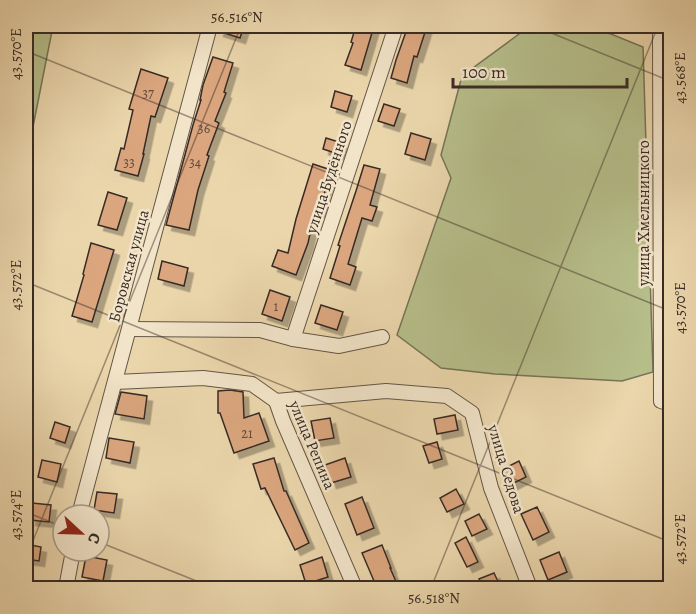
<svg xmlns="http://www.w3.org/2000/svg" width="696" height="614" font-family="Alegreya,serif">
	<defs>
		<filter id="shadow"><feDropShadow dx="5.5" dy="5.5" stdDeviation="0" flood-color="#0004"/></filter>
	</defs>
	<rect width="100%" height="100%" fill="#ebd6ac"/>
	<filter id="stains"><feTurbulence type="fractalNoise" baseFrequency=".00333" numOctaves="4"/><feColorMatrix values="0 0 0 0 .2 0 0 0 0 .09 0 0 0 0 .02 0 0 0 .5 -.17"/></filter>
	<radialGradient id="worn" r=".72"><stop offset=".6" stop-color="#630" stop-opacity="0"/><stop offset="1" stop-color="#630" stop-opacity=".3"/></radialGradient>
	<g fill="#b6be8a" stroke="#767458" stroke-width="1.5">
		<path d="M26,26h27l-27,136z"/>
		<path d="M530,26h47l34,8 32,13 10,325 -31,9 -127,-7 -54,-6 -44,-33 54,-157 -10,-23 21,-79z"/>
	</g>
	<g fill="#dba67e" stroke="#372b25" stroke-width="1.5" filter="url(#shadow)">
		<path d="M219,26h25l-4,12 -22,-7z"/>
		<path d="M356,26h18l-13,44 -16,-5 8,-22 -2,-1z"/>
		<path d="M408,26h19l-10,31 -3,-1 -7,27 -16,-5 5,-18z"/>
		<path d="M213,57l20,6 -9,29 2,1 -11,28 4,2 -12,32 2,1 -11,34 -9,40 -23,-5 27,-100 8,-25h-1l3,-15z"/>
		<path d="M141,69l27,9 -13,39 -4,-1 -8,38h1l-6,22 -23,-6 6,-22 3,1 9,-39 -4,-1z"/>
		<path d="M335,91l17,5 -5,16 -16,-5z"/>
		<path d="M384,104l16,5 -6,17 -16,-5z"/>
		<path d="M411,133l20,6 -6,21 -20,-6z"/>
		<path d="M326,138l16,5 -4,11 -15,-5z"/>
		<path d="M313,164l18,6 -12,42 -4,-1 -7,32 -12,32 -24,-9 6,-16 10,3 8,-34z"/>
		<path d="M364,165l16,4 -10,36 7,2 -5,14 -10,-3 -14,46 8,3 -6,18 -20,-7 10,-32 -2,-1 18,-54z"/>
		<path d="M108,192l19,6 -10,32 -19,-5z"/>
		<path d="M91,243l23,7 -22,72 -20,-6 12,-41 -1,-1z"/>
		<path d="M162,261l26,7 -4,18 -26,-7z"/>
		<path d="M270,290l20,7 -8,24 -20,-7z"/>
		<path d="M321,305l22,7 -6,18 -22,-7z"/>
		<path d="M230,390l13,2 1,26 15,-5 10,28 -35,12 -14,-40h-2v-22z"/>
		<path d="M121,392l26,4 -3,23 -29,-5z"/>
		<path d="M455,415l3,15 -21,4 -3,-15z"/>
		<path d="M330,418l4,20 -19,3 -4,-20z"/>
		<path d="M55,422l15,5 -5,16 -15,-5z"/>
		<path d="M109,438l25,4 -4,21 -24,-5z"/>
		<path d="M437,442l5,17 -13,4 -6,-17z"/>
		<path d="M274,458l10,33h2l23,52 -14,7 -30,-62 -4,1 -8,-25z"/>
		<path d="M345,458l6,19 -20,6 -6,-18z"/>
		<path d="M42,460l19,4 -4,18 -19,-5z"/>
		<path d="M519,461l7,16 -18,9 -7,-16z"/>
		<path d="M456,489l8,15 -17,8 -7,-14z"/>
		<path d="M97,492l20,2 -3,19 -20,-3z"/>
		<path d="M362,497l12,31 -17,7 -12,-31z"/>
		<path d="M32,503l19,2 -2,17 -19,-2z"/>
		<path d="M537,507l12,25 -16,8 -12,-26z"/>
		<path d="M479,514l8,15 -15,7 -7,-15z"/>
		<path d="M466,537l12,25 -11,5 -12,-24z"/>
		<path d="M26,544l15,3 -2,14 -13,-2z"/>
		<path d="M382,545l9,23h-1l9,20h-22l-15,-35z"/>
		<path d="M559,552l8,20 -19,8 -8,-20z"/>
		<path d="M86,556l21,4 -4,21 -21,-4z"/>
		<path d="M322,557l6,20 -22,7 -6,-19z"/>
		<path d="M494,573l7,15h-17l-5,-9z"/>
	</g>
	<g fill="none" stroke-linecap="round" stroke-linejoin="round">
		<g stroke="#645647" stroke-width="16">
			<g id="minor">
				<path d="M660,26l1,375 9,3"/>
				<path d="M130,329l130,1 33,9 46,7 43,-9"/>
				<path d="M293,339l103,-313"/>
				<path d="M115,382l88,-4 49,6 24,17 7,20 72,167"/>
				<path d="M276,401l110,-10 61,5 25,17 19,75 39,100"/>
				<path d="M79,515l131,-489"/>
				<path d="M66,588l7,-37"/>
			</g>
		</g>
		<use href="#minor" stroke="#f2e4c9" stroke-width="14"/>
	</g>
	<path fill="none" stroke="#372b25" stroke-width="1.5" stroke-opacity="0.45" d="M534,26l136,55M26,51l644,260M26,282l644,260M26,512l37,15M99,542l115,46M26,558l215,-532M431,588l227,-562"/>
	<g text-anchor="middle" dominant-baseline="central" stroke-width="5" stroke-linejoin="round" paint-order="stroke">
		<g font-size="14" fill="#604a3b">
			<text x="148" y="93">37</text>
			<text x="204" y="128">36</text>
			<text x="129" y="162">33</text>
			<text x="195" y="162">34</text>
			<text x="276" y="306">1</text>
			<text x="247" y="433">21</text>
		</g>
		<g font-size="16" fill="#372b25" stroke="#f2e4c9">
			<text transform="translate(329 177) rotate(-72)">улица Будённого</text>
			<text transform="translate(644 213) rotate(-90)">улица Хмельницкого</text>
			<text transform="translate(129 266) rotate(-75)">Боровская улица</text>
			<text transform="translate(312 445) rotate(67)">улица Репина</text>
			<text transform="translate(506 469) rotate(73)">улица Седова</text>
		</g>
	</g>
	<rect width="696" height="614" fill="none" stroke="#ebd6ac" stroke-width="66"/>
	<g transform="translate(81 533) rotate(112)"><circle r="28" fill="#f2e4c9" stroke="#a79a87" stroke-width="1.5"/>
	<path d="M0-4.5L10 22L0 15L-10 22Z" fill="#8f2418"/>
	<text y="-9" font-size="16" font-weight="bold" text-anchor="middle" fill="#372b25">С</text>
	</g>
	<path d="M453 78v9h174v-9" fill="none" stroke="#372b25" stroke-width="3"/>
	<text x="462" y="78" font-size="18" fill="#372b25" stroke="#f2e4c9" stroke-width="4.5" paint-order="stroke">100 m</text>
	<rect x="33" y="33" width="630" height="548" fill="none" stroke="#372b25" stroke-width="2"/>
	<g font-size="15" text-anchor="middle" fill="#372b25">
		<text x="237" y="22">56.516°N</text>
		<text transform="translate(16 54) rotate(-90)" y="5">43.570°E</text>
		<text transform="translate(680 78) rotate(-90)" y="5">43.568°E</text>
		<text transform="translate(16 285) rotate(-90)" y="5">43.572°E</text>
		<text transform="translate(680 308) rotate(-90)" y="5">43.570°E</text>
		<text transform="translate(16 515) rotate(-90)" y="5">43.574°E</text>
		<text transform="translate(680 539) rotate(-90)" y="5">43.572°E</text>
		<text x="434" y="603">56.518°N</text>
	</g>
	<rect width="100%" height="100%" filter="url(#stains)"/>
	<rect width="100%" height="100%" fill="url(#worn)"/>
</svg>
